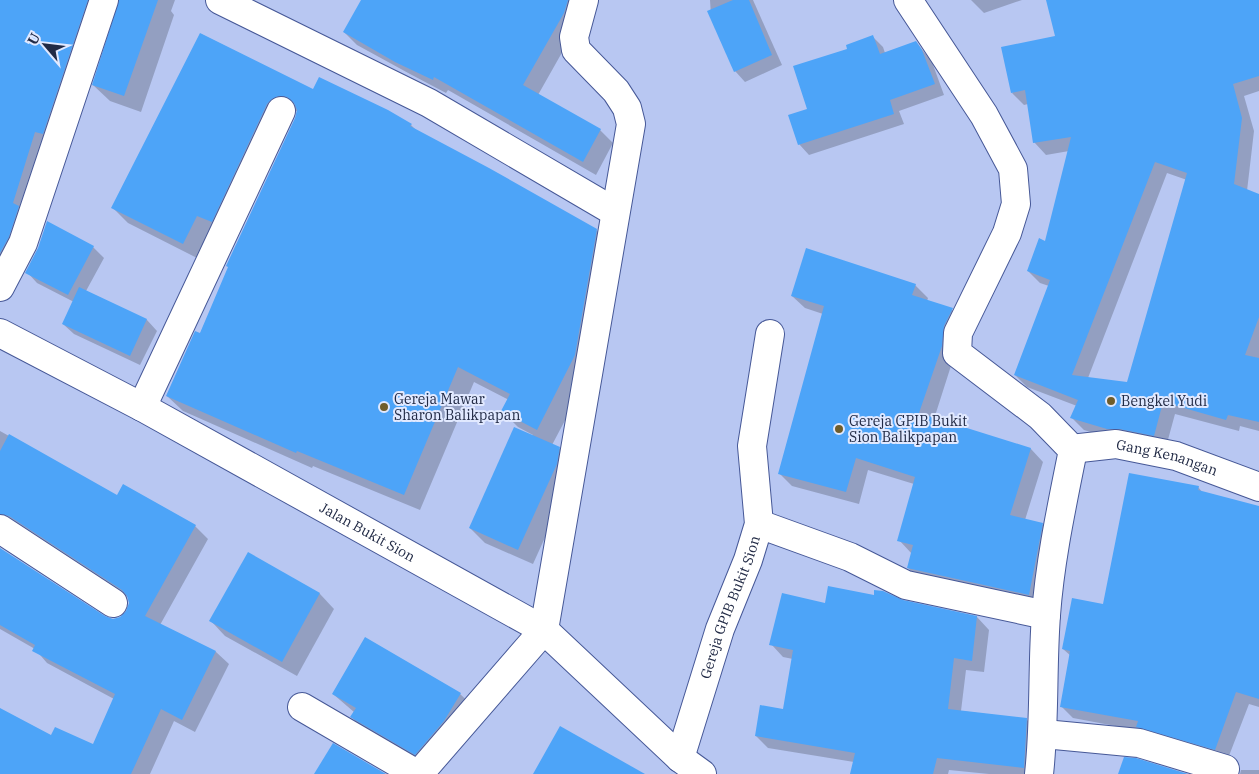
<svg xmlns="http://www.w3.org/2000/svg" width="1259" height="774" font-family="'IBM Plex Serif',serif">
	<rect width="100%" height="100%" fill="#b8c7f2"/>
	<g fill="#0003" fill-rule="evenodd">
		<path d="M0,0h98l-98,291z"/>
		<path d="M124,0h51l-4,11 3,4 -33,97 -31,-11 -17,-16z"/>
		<path d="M362,0h225l-10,26 -39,69 62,35 13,13 -17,32 -148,-85 -2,3 -36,-19 -53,-29 -13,-13z"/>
		<path d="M710,0h43l29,65 -37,17 -10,-11 -24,-55z"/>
		<path d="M971,0h51l-38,13z"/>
		<path d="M1047,0h212v91l-15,5 10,35 -7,60 12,4v236l-19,-5 -1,5 -64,-17 -9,33 -46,-6 -36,-11 -12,-12 5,-12 -50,-19 -12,-12 34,-89 -9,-3 -12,-12 18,-29 23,-91 -23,4 -12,-13 -6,-38 -4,1 -12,-12 45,-56zM1167,173l20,7 -59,203 -40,-5z"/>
		<path d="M201,34l113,57 97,34 6,6 179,99 16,16 -21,125 -39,74 7,3 15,15 -3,17 -38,84 -48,-21 -15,-15 63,-93 -15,-8 -16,-16 7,-11 -35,-18 -54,128 -107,-44 -1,2 -129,-57 -16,-15 33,-62 96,-216 1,-7 -9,2 -89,146 -71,-36 -15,-15z"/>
		<path d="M873,37l10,10 2,6 31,-11 16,20 12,33 -45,16 5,13 -95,31 -10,-11 9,-34 41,-60z"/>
		<path d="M93,247l11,11 -18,33 61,29 10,11 -17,34 -66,-31 -11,-10 11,-22 -37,-19 -10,-11z"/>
		<path d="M915,285l13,13 -1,3 25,9 13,12 -31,97 97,30 12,13 -18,58 17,4 13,13 -13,70 -121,-26 -13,-13 4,-14 -13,-14 15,-56 -46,-14 -9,34 -67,-18 -13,-13 44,-159 -18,-6 -13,-12z"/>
		<path d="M0,431l117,65 78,30 13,13 -48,86 56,27 13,12 -34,68 -21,-11 -24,53h-150v-65l51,28 42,9 21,-47 -67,-36 -12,-14 -35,-20v-80l104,68 9,3 8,-2 6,-6 3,-8 -1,-6 -106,-70 -23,5z"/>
		<path d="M1198,487l5,6 56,14v200l-10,-3 -22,57 -85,-30 -69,-13 -12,-12 10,-50 -8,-7 41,-43z"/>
		<path d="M249,554l71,40 14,15 -37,67 -72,-40 -14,-15z"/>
		<path d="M902,601l75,16 12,13 -5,42 -18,-2 -5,41 65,8 13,13 -3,42h-47l-40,-4 -1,4h-97l3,-12 -86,-14 -12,-12 28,-26 9,-51 -10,-2 -12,-13 55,-39z"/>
		<path d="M333,694h127l15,14 -53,56 -56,-33 -15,-14 3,-5z"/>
		<path d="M1241,770h18v4h-19z"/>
	</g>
	<g fill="#4da4f8" fill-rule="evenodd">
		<path d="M0,0h88l-45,134 -8,-2 -22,71 6,3 -10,31 -9,16z"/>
		<path d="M119,0h39l-34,96 -32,-11z"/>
		<path d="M361,0h207l-4,13 -41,72 78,44 -18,33 -149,-85 -1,3 -38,-18 -52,-30z"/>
		<path d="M733,0h16l23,55 -38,17 -27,-61z"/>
		<path d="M1046,0h213v76l-26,8 9,34 -8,66 25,10v123l-14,38 14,3v64l-31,-7 -2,5 -63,-18 -9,34 -35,-7h-12l-37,-11 8,-18 -64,-25 36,-95 -23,-9 12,-33 6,3 26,-104 -38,6 -8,-53 -14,3 -10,-46 54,-11zM1155,162l32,11 -60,209 -55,-7z"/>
		<path d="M200,33l113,56 6,-12 69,33 24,14 -2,2 79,42 108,61 -22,126 -38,75 -36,-19 9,-17 -52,-27 -54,128 -107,-44 -1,2 -130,-57 29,-65 5,2 28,-66 -2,-1 69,-148 2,-8 -3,-7 -7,-6 -8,-1 -7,3 -5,5 -55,118 -15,-6 -14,28 -72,-36z"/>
		<path d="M873,35l7,19 36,-13 6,9 13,34 -45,16 4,14 -96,31 -10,-30 19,-6 -14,-43 54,-17 -1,-4z"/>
		<path d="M47,221l47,25 -26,49 -43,-22 13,-25z"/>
		<path d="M806,248l110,36 -4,11 41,13 -9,18 -2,20 -23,67 112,35 -21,67 33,8 -14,72 -122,-27 6,-23 -16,-4 18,-64 -59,-19 -10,34 -68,-18 46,-168 -33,-10z"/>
		<path d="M79,287l68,32 -17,37 -68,-32z"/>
		<path d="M514,427l46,20 -3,17 -39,86 -49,-22z"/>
		<path d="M9,434l108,61 6,-11 73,41 -51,91 71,35 -34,69 -21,-11 -30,65h-131v-66l51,27 4,-8 38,17 22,-50 -83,-43 3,-6 -35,-20v-77l105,68 8,3 7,-2 6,-6 3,-8 -2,-7 -5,-6 -113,-74 -9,-2v-63z"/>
		<path d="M1129,473l70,13 -1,4 61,16v193l-23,-7 -21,58 -79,-23 2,-6 -78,-14 10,-56 -8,-2 10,-51 31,6z"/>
		<path d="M248,552l72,41 -38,69 -73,-41z"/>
		<path d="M828,586l46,9v-5l9,1 20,9 74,16 -5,45 -18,-3 -6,51 79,9 -3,50 -87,-10 -4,16h-83l5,-21 -100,-17 5,-31 23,4 10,-59 -24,-5 13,-52 43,10z"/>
		<path d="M365,637l96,56 -17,28 -29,34 -65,-38 6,-9 -24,-14z"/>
		<path d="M560,726l85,48h-112z"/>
		<path d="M333,743l53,31h-72z"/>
		<path d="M1124,757l12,1 52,16h-70z"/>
	</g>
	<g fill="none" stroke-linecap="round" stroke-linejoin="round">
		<g stroke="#465897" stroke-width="30">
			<g id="minor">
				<path d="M220,0l209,103 186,109"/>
				<path d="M908,0l76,115 29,54 3,35 -9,29 -49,100 -1,20 83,63 33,34c-11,55 -23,110 -27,165 -4,53 -1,106 -7,159"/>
				<path d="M0,287l23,-44 81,-243"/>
				<path id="s1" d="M0,333l142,74 402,223 136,128 22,16"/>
				<path d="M142,407l139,-296"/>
				<path id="s2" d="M1071,449l45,-5 60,12 83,31"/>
				<path d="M759,524l91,33 56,28 140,30"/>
				<path d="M0,529l113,74"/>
				<path d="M302,707l115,67"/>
				<path d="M1044,734l95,9 86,26"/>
				<path id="s3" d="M680,758l40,-129 28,-69 11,-36 -7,-78 18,-112"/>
				<path d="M419,774l125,-144 87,-506 -4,-16 -11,-17 -40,-41 -2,-13 10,-37"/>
			</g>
		</g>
		<use href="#minor" stroke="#fff" stroke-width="28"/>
	</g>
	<g fill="#6f5d2b" stroke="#e1e9ff" stroke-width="2">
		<circle cx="1111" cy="401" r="5"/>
		<circle cx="384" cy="407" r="5"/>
		<circle cx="839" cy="429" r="5"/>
	</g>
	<g text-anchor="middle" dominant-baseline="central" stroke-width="4" stroke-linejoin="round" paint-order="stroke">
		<g font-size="14" fill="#212a45" stroke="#e1e9ff" text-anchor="start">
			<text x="394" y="399">Gereja Mawar<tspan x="394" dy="16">Sharon Balikpapan</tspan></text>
			<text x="1121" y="401">Bengkel Yudi</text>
			<text x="849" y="421">Gereja GPIB Bukit<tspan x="849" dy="16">Sion Balikpapan</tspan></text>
		</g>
		<g font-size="14" fill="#212a45" stroke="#e1e9ff">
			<text stroke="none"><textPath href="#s2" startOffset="98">Gang Kenangan</textPath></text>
			<text stroke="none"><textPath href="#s1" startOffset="418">Jalan Bukit Sion</textPath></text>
			<text stroke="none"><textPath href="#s3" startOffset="159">Gereja GPIB Bukit Sion</textPath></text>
		</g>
	</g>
	<g transform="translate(45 45) rotate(298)" stroke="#e1e9ff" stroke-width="4" paint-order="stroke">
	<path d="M0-4L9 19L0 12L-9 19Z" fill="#212a45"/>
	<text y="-8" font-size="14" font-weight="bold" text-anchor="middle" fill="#212a45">U</text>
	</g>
</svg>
